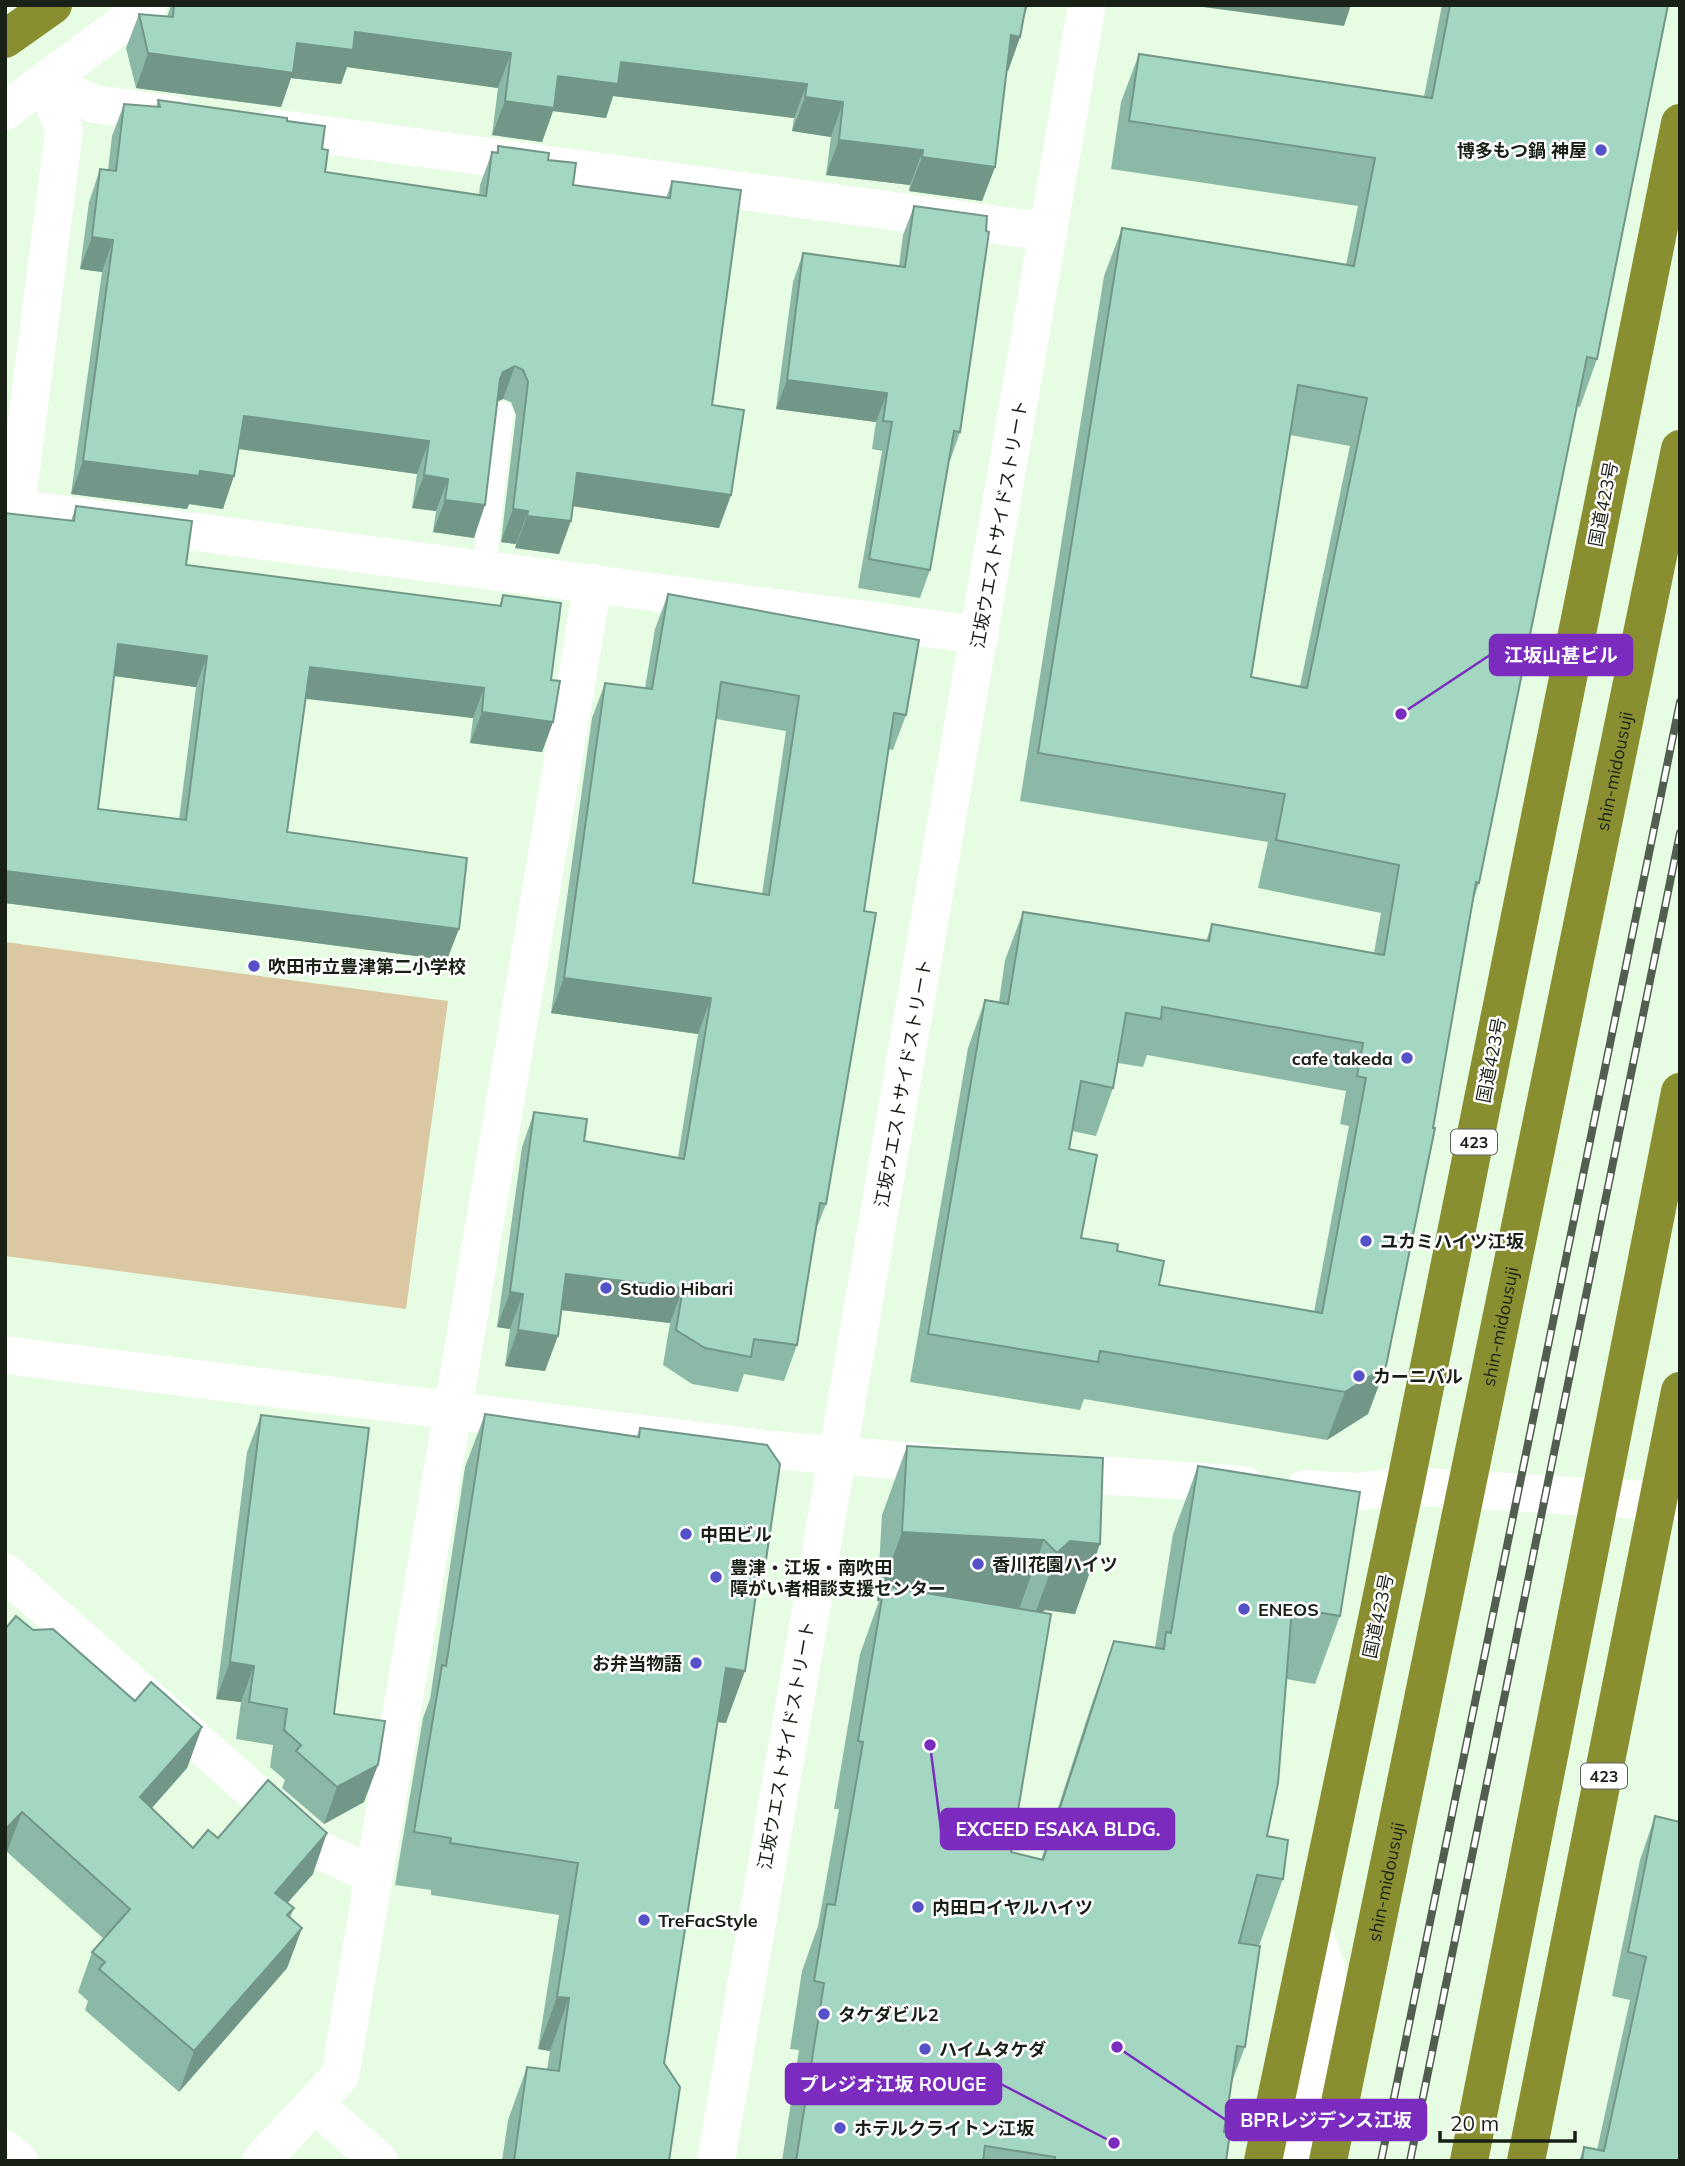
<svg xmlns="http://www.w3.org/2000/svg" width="1685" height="2166" font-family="Mulish,'Noto Sans JP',sans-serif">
	<rect width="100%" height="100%" fill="#e7fde3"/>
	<path fill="#dbc8a3" d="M5,942l443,59 -42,308 -401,-53z"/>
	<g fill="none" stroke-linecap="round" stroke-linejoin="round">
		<path stroke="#fff" stroke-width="23" d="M484,569l18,-156"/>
		<g stroke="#fff" stroke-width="38">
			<path d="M5,111l143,-106"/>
			<path d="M273,128l776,104"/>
			<path d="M5,507l975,128"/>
			<path d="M16,508l48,-377 -17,-48 47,21 81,11"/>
			<path d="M5,1572l315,278 52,25"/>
			<path d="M315,2104l64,57"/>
			<path d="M5,2149l14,12"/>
			<path d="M261,2161l79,-85 253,-1493"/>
			<path d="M1300,2161l30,-142 -4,-51 -14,-41"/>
		</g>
		<g stroke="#fff" stroke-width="38">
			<path d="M5,1355l767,95 180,15"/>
			<path d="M1051,1472l194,13"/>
			<path d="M1305,1489l50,3 50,-6 275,16"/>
			<path d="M716,2161l371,-2156"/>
		</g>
		<g stroke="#898f31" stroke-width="38">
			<path d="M5,39l48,-34"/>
			<path d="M1263,2161l142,-675 275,-1363"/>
			<path id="s1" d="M1328,2161l352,-1712"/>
			<path d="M1469,2161l211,-1069"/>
			<path d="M1526,2161l154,-770"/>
		</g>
		<g stroke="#525e50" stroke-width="8">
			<g id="rail">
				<path d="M1381,2161l299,-1459"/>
				<path d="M1410,2161l270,-1328"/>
			</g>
		</g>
		<use href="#rail" stroke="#fff" stroke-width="5" stroke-dasharray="16" stroke-linecap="butt"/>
	</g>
	<g fill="#8cb9a7" fill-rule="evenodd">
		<path d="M171,5h857l-3,9h-1l-4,23 -12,34h-2l-11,96 -13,34 -73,-10 1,-6 -84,-10 5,-38 -39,-6 2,-13 -181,-22 -7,22 -53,-7 -11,31 -50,-7 6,-47 -151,-21 -6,17 -50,-6 -10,29 -145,-19 -10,-40 13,-34 28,3z"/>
		<path d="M1442,5h226l-71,354 -17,48 -3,-1 -98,477 -5,15 -88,468 -18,48 -41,26 -243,-41 -4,11 -170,-28 58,-334 17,-48 14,2 6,-42 18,-48 183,29 6,-17 162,29 7,-40 -123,-25 10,-46 -248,-41 84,-525 18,-48 224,37 12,-59 -247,-37 10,-67 18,-48 285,43zM1290,435l60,11 -50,240 -49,-9zM1147,1055l199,36 -6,33 9,2 -35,186 -155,-27 -42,-34 -36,-13 -12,-89 3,-18 24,5 17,-48 5,-25 25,4z"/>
		<path d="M158,100l129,21 35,28 3,23 154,23 1,-10 12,-33 4,1 2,-7 50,14 25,25 93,13 6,-17 40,224 19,90 -12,33 -146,-22 -14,48 -44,-6 1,-4 -15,-2 15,-127 -5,-13 -8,-3 -6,3 -23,136 -41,-6 3,-21 -24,-3 5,-34 -178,-25 -16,60 -34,-5 -2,5 -116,-15 31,-222 -22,-3 9,-67 11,-33 8,1 4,-34 12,-32 32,3z"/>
		<path d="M914,206l46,226 -10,29h-1l-19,109 -10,28 -62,-10 24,-137 -10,-2 4,-27 -100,-13 17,-127 10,-29 96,13 4,-31z"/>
		<path d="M76,506l110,59 313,41 4,-11 48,85 2,42 -11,30 -72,-9 3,-25 -168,-20 -18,134 160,128 -442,-57v-390l66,8zM114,676l82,11 -17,133 -81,-11z"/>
		<path d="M668,594l238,121 -13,35 -5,-1 -24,162 -38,293 -11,29 -18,112 -13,36 -40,-7 -6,18 -46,-8 -29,-19 7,-42 -109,-13 -16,61 -40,-5 5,-37 -13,-2 25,-180 12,-35 50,29 94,16 20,-123 -147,-21 41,-295 13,-35 40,5 10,-59zM716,719l70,12 -24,163 -69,-11z"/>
		<path d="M485,1414l152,22 3,-8 116,164 -30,131 -8,-1 -54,341 5,98h-167l6,-41 19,-53 20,3 3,-19 -12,-2 21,-134 -128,-20v-5l-36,-5 28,-167 7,-19 35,-232z"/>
		<path d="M261,1415l73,299 30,88 -40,22 -42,-36 3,-8 -15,-13 3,-22 -37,-6 5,-37 -25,-3 31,-247z"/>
		<path d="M907,1446l196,12 -28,156 -30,-4 -3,2 -31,240 30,8 49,-151 24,-68 41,6 18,-113 25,-68 142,150 -25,68 -29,-5 -19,157 16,43 -24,67 -14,101 -15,40 -6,45 2,29h-444l17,-111 -9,-1 12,-78 16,-45 21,-117h-5l26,-155 19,-53h-2l5,-86z"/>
		<path d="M5,1629l28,1 102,71 67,26 -15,41 -35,40 41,40 25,-10 95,36 -26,29 7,5 -4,10 12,10 -15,40 -108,124 -94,-82 3,-9 -10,-9 14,-40 12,-13 -97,-87 -2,2z"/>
		<path d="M1655,1816l25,345h-101l5,-14 13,3 33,-150 -18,-4 28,-136z"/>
	</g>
	<g fill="#729688">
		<path d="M1188,5h163l-7,21z"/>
		<path d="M355,32l156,21 -13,35 -151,-21 -6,17 -50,-6 -10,29 -145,-19 12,-35 149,-10z"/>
		<path d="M1011,35l9,2 -12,34 -10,-2z"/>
		<path d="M621,62l186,22 -13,34 -181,-22 -7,22 -53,-7 -11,31 -50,-7 13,-34 53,-25z"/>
		<path d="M805,97l38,5 -12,35 -39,-6z"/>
		<path d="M839,140l84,10 -13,35 -84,-10z"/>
		<path d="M922,157l73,10 -13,34 -73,-10z"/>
		<path d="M92,237l21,3 -11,32 -22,-3z"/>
		<path d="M515,366l-12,33 -12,5 12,-32z"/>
		<path d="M787,380l100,13 -11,29 -100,-13z"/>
		<path d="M244,416l185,25 -12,33 -185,-26z"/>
		<path d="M83,461l117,10 34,5 -11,33 -34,-5 -2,5 -116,-15z"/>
		<path d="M577,473l154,22 -12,33 -154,-23z"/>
		<path d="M424,475l24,4 -12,32 -24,-3z"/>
		<path d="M445,500l40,5 -11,33 -41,-6z"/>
		<path d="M513,509l15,2 -12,33 -15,-2z"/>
		<path d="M527,516l44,5 -12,33 -44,-6z"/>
		<path d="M118,644l89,12 -11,31 -89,-12z"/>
		<path d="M310,667l174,21 -11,30 -175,-20z"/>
		<path d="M482,712l71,10 -11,30 -72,-9z"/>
		<path d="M5,871l454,58 -12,31 -442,-57z"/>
		<path d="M564,978l147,20 -13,36 -147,-21z"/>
		<path d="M566,1274l117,14 -13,35 -117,-14z"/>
		<path d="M510,1292l13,2 -13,35 -13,-2z"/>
		<path d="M518,1330l40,6 -13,35 -40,-5z"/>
		<path d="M1386,1366l-18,48 -41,26 18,-48z"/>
		<path d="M902,1532l142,8 -25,69 -135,-23 -5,15h-2z"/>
		<path d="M1070,1541l30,3 -25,70 -30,-4 -13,12 25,-69z"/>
		<path d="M760,1566l5,1 -19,52z"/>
		<path d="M230,1662l24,4 -13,36 -25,-3z"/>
		<path d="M726,1668l19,3 -19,52 -19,-2z"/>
		<path d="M202,1727l-15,41 -61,69 14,-40z"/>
		<path d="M378,1765l-14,37 -40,22 13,-37z"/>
		<path d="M22,1812l-15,40 -2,2v-24z"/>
		<path d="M327,1833l-14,41 -52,59 14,-40z"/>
		<path d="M302,1928l-15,40 -108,124 15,-41z"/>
		<path d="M557,1997l12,1 -19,53 -12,-2z"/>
	</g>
	<g fill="#a3d7c2" stroke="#729688" stroke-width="2" fill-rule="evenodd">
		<path d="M174,5h852l-6,32 -9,-2 -16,132 -73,-10 1,-7 -84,-10 4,-38 -38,-5 2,-13 -186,-22 -3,22 -60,-8 -4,32 -49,-7 6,-48 -156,-21 -2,18 -56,-7 -4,30 -145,-20 -9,-39 34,3z"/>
		<path d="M1450,5h218l-71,354 -10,-2 -108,526 -3,-1 -43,246h2l-49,238 -41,26 -245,-41 -2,11 -170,-28 57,-334 23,4 15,-92 186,29 3,-17 172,31 15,-90 -123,-25 9,-46 -247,-41 84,-525 232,38 21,-108 -246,-37 10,-67 293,44zM1298,385l69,13 -60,290 -56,-11zM1162,1007l201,36 -6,33 9,2 -44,235 -163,-28 5,-24 -47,-10 1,-7 -37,-6 16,-83 -28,-6 12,-68 32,7 13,-75 35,6z"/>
		<path d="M158,100l129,18v3l38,5 -3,23 6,1 -3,22 161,24 6,-44 6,1v-7l51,7 -1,7 28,3 -3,22 97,13 2,-17 69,9 -29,215 32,5 -13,85 -154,-22 -6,48 -44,-5 1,-5 -15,-2 15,-127 -5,-12 -8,-4 -12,6 -3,7 -15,126 -40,-5 3,-21 -24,-4 5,-34 -185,-25 -10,60 -34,-5 -1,5 -116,-15 30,-221 -21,-3 8,-68 16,2 8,-67 36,3z"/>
		<path d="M914,206l73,10 -1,15 3,1 -29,200 -6,-1 -24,139 -61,-11 23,-137 -9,-1 4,-28 -100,-13 16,-127 102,14z"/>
		<path d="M76,506l116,15 -6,44 315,41 2,-11 58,8 -10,77 9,1 -7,41 -71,-10 2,-24 -174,-21 -23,165 180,26 -8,71 -454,-58v-358l69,8zM118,644l89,12 -21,164 -88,-11z"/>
		<path d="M668,594l251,46 -13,75 -12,-2 -30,198 12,2 -50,291 -6,-1 -23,142 -43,-6 -3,18 -46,-9 -29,-18 7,-42 -117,-14 -8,62 -40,-6 5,-36 -13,-2 24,-180 53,7 -3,22 100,18 27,-161 -147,-20 41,-295 47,6zM721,682l78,14 -30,199 -76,-12z"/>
		<path d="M485,1414l154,23 1,-9 127,17 13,19 -15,103 -5,-1 -15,105 -19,-3 -62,395 16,24 -11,74h-155l13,-94 32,4 10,-73 -12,-1 21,-134 -128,-20 1,-5 -37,-6 28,-167 4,1z"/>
		<path d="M261,1415l108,13 -35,286 51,7 -7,44 -41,22 -41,-36 5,-6 -17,-15 3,-21 -38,-7 5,-36 -24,-4z"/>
		<path d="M907,1446l196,12 -3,86 -30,-3 -13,12 -13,-13 -142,-8z"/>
		<path d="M1198,1466l162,26 -20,124 -48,-8 -14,175 -11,53 21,4 -5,39 -26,-4 -18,68 21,3 -15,101 -8,-1 -13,86 6,1 -4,28h-171v-4l-70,-11 -2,15h-187l28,-178 -10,-2 13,-77 8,1 28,-163 -5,-1 26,-155 167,28 -40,238 32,8 71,-219 50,8 2,-17 5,1z"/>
		<path d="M16,1616l17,14 20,-1 82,72 16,-19 51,45 -62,70 53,51 15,-18 10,8 50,-58 59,53 -52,60 19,15 -7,7 15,13 -108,123 -95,-82 6,-7 -13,-10 38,-43 -108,-97 -17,18v-201z"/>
		<path d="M1655,1816l25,6v339h-98l2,-14 20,4 42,-194 -18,-5z"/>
	</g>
	<g fill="#5551c9" stroke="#fff" stroke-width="2.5">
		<circle cx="1601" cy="150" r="7"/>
		<circle cx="254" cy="966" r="7"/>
		<circle cx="1407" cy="1058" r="7"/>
		<circle cx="1366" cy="1241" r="7"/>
		<circle cx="606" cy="1288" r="7"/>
		<circle cx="1359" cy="1376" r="7"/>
		<circle cx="686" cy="1534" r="7"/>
		<circle cx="978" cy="1564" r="7"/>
		<circle cx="716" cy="1577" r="7"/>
		<circle cx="1244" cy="1609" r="7"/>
		<circle cx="696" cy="1663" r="7"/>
		<circle cx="918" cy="1907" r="7"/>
		<circle cx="644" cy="1920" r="7"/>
		<circle cx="824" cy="2014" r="7"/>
		<circle cx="925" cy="2049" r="7"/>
		<circle cx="840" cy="2128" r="7"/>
	</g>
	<g text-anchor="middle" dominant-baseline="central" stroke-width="5" stroke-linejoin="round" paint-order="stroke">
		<g fill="#fff" stroke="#5e645d" stroke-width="2">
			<rect x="1451" y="1129.5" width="46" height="25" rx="5"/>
			<rect x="1581" y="1763.5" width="46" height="25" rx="5"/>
		</g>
		<g font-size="16" font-weight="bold" fill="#192117">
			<text x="1474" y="1142">423</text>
			<text x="1604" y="1776">423</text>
		</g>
		<g font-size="18" font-weight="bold" fill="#192117" stroke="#fff" text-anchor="start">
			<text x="1587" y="150" text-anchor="end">博多もつ鍋 神屋</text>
			<text x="268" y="966">吹田市立豊津第二小学校</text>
			<text x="1393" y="1058" text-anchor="end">cafe takeda</text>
			<text x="1380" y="1241">ユカミハイツ江坂</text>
			<text x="620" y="1288">Studio Hibari</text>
			<text x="1373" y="1376">カーニバル</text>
			<text x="700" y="1534">中田ビル</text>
			<text x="992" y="1564">香川花園ハイツ</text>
			<text x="730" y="1567">豊津・江坂・南吹田<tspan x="730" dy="21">障がい者相談支援センター</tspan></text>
			<text x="1258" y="1609">ENEOS</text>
			<text x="682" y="1663" text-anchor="end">お弁当物語</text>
			<text x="932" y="1907">内田ロイヤルハイツ</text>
			<text x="658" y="1920">TreFacStyle</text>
			<text x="838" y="2014">タケダビル2</text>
			<text x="939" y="2049">ハイムタケダ</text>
			<text x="854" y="2128">ホテルクライトン江坂</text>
		</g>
		<g font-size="18" fill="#192117" stroke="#fff">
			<text transform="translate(1603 504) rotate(-79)">国道423号</text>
			<text transform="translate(999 524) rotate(-80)">江坂ウエストサイドストリート</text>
			<text stroke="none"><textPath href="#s1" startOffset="1419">shin-midousuji</textPath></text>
			<text transform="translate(1491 1060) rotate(-79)">国道423号</text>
			<text transform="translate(903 1083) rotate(-80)">江坂ウエストサイドストリート</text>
			<text stroke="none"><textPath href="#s1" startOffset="852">shin-midousuji</textPath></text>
			<text transform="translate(1378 1616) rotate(-78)">国道423号</text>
			<text transform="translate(786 1745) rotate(-80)">江坂ウエストサイドストリート</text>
			<text stroke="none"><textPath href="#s1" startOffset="285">shin-midousuji</textPath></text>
		</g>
	</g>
	<path fill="none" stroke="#7b2cbf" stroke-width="2.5" d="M1401 714L1490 655M930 1745L941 1829M1114 2143L1001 2084M1117 2047L1226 2120"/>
	<g fill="#7b2cbf" stroke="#fff" stroke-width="2.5">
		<circle cx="1401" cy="714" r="7"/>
		<circle cx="930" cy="1745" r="7"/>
		<circle cx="1114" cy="2143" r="7"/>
		<circle cx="1117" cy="2047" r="7"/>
	</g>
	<g fill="#7b2cbf" stroke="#7b2cbf" stroke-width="2.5">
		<rect x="1490" y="635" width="142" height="40" rx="7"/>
		<rect x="941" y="1809" width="233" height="40" rx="7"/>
		<rect x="786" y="2064" width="215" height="40" rx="7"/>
		<rect x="1226" y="2100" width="200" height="40" rx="7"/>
	</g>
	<g font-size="19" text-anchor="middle" font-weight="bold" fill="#fff">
		<text x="1561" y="662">江坂山甚ビル</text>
		<text x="1058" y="1836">EXCEED ESAKA BLDG.</text>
		<text x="893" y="2091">プレジオ江坂 ROUGE</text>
		<text x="1326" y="2127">BPRレジデンス江坂</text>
	</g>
	<rect width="1685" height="2166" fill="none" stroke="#192117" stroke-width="14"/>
	<path d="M1440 2131v10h135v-10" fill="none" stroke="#192117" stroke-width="3.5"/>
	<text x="1450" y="2131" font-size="21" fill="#192117" stroke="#ffffff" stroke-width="5" paint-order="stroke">20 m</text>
</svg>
